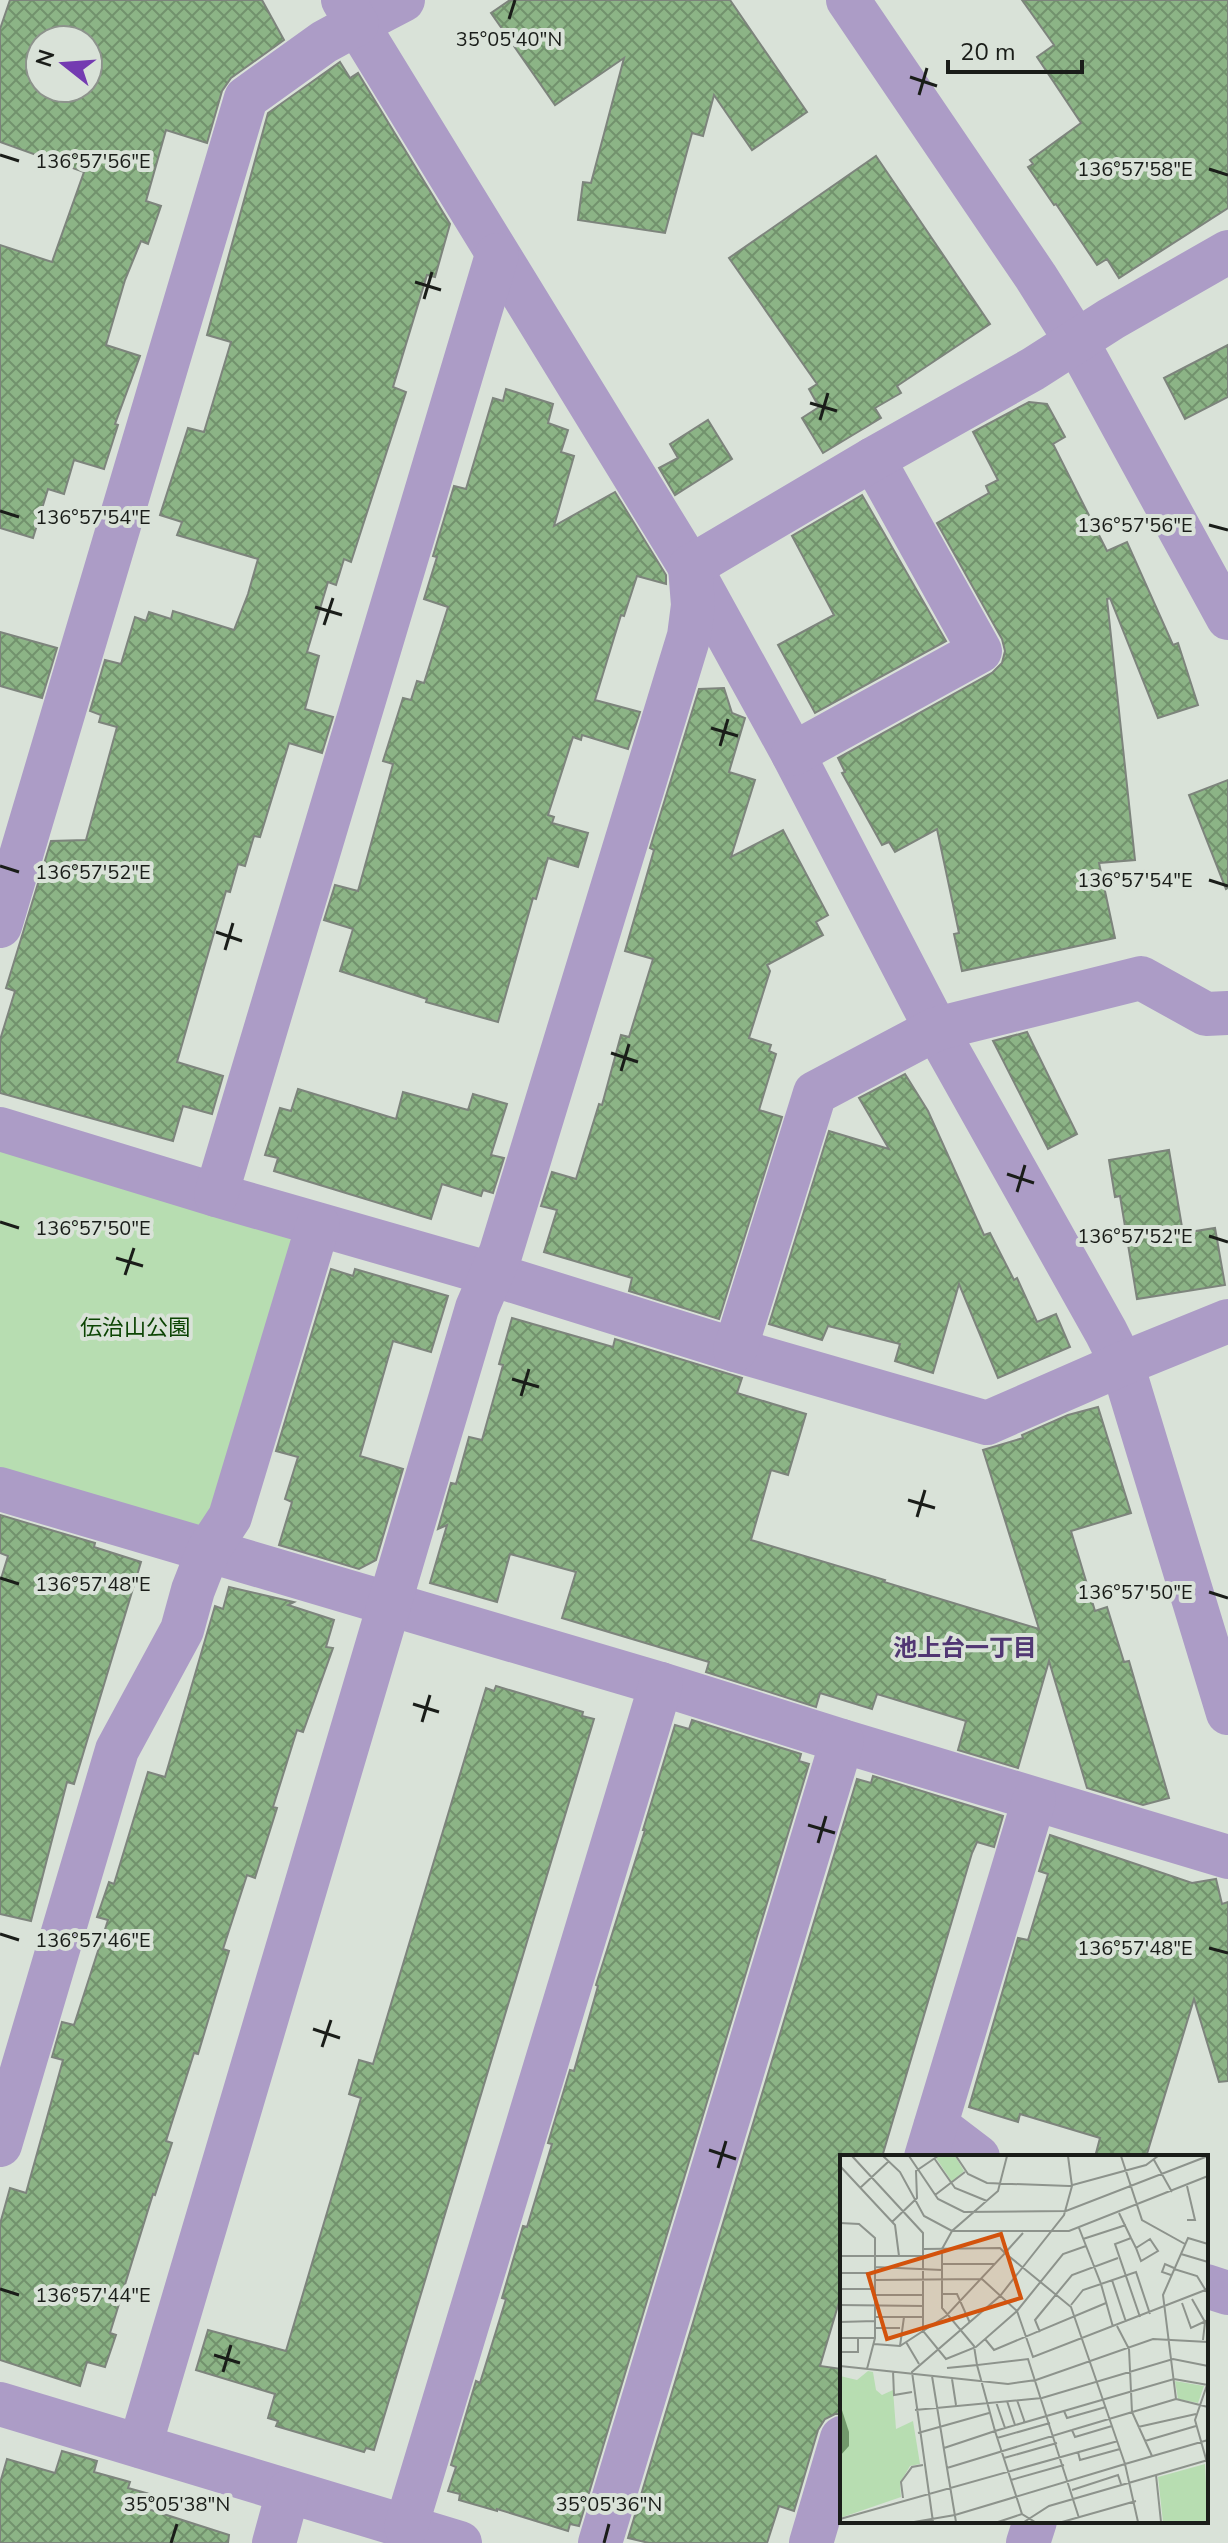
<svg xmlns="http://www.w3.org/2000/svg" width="1228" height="2543" font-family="'Nunito Sans','Noto Sans JP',sans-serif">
	<defs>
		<pattern id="building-cross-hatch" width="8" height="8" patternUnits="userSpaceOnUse" patternTransform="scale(2)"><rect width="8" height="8" fill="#8cb486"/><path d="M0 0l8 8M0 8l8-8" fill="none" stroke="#72926d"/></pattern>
	</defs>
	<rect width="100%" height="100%" fill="#d9e2d8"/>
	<path fill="#b7ddb1" d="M0,1146l285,86 14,19 -80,264 -19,13 -200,-60z"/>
	<g fill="url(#building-cross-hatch)" stroke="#7d847c" stroke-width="2" fill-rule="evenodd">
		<path d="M10,0h252l22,40 -53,38 -9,13 -15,52 -41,-13 -20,71 15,5 -13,38 -7,-3 -16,39 -19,65 34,11 -25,68 3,1 -14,44 -30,-9 -10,34 -16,-5 -15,49 -33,-10v-283l52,17 32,-90 -84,-30v-113zM40,40h48v48h-48z"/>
		<path d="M510,0h220l77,112 -55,38 -38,-55 -11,41 -11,-3 -27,100 -87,-13 5,-38 8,1 33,-125 -69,47 -64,-92z"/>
		<path d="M1022,0h206v208l-109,70 -12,-19 -10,6 -41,-61 -2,1 -26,-38 5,-3 -3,-4 51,-37 -44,-66 17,-12z"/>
		<path d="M340,62l10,16 8,-5 92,151 -15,53 -8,-2 -34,112 13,5 -55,170 -7,-3 -8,26 -8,-3 -21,70 12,4 -14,53 28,8 -11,36 -33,-10 -29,94 -6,-1 -9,30 -7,-2 -8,28 -4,-1 -49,171 46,14 -11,38 -29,-8 -10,35 -173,-48v-53l15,-49 -9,-3 45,-147 35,-1 31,-113 -18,-5 2,-7 -11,-4 15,-51 16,4 14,-47 11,4 3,-9 22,7 2,-8 61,19 14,-36 10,-35 -81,-24 5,-13 -22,-7 28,-87 16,4 27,-90 -24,-7 61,-222z"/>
		<path d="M876,156l114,168 -93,62 4,7 -26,15 6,10 -58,35 -21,-35 17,-11 -10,-18 8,-5 -88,-126z"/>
		<path d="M1228,345v52l-43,22 -21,-41z"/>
		<path d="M506,389l47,15 -5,19 20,7 -7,22 13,4 -20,70 61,-34 51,83v9l-29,-8 -13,40 -3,-1 -26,85 45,12 -12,37 -46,-14 -1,5 -8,-3 -25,78 6,2 -2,6 36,10 -10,34 -30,-9 -12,41 -3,-1 -35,124 -72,-20 1,-3 -87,-28 13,-42 -29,-9 11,-35 23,6 35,-127 -10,-3 20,-63 8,2 6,-19 7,2 24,-76 -24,-8 13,-42 -4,-1 21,-70 12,3 27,-91 10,3z"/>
		<path d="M1029,402l18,2 18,33 -12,7 54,107 20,-9 46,103 5,-2 20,62 -40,13 -48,-120 -3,1 28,261 -36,3 16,75 -153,33 -8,-37 5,-1 -22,-104 -42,23 -6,-10 -7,3 -40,-72 3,-1 -7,-14 154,-85 10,-10 3,-12 -3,-12 -65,-116 52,-30 -3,-7 12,-6 -25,-48z"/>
		<path d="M708,420l24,39 -57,36 -16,-27 19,-10 -8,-14z"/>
		<path d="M862,495l84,146 -131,72 -37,-68 56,-30 -42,-79z"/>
		<path d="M0,632l57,16 -15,50 -42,-12z"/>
		<path d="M724,688l8,25 13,5 -16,54 26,8 -24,77 52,-27 45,85 -12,7 7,13 -56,30 3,6 -21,67 22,7 -2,6 7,3 -17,56 23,7 -63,202 -90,-28 3,-13 -88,-26 13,-42 -16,-4 11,-34 24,7 23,-75 3,1 19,-70 8,2 24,-78 -28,-8 29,-101 -4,-2 49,-159z"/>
		<path d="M1228,780v108l-2,1 -37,-94z"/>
		<path d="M1027,1032l50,102 -29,15 -55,-108z"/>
		<path d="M905,1074l23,37 56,124 6,-2 24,47 3,-2 20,44 19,-8 14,33 -72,31 -39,-94 -26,89 -38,-12 5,-17 -72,-18 -6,14 -53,-16 60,-193 60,18 -30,-51z"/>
		<path d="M298,1089l98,30 7,-27 65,18 5,-16 34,10 -16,51 13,3 -11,35 -10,-3 -2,6 -39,-12 -11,35 -157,-48 4,-13 -13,-3 15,-47 11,3z"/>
		<path d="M1169,1150l14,83 32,-5 10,57 -88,14 -17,-103 -5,1 -6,-37z"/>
		<path d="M331,1269l22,7 2,-7 93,27 -17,56 -38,-11 -33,115 43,13 -27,91 -17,9 -80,-24 13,-43 -7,-3 13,-42 -22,-6z"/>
		<path d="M512,1318l101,29 2,-8 127,39 -5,15 69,21 -18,61 -17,-5 -20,70 134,40 -1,2 155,47 -56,-179 40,-12 -1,-3 46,-20 30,-8 33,106 -60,18 24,80 12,-4 17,55 5,-1 40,137 -26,7 -56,-17 -38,-127 -31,107 -60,-18 8,-29 -89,-27 -5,15 -52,-16 -4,14 -110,-35 3,-10 -147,-44 14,-46 -66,-18 -13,48 -67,-19 17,-58 -9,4 13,-46 5,1 13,-47 13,3 21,-75 -4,-1z"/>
		<path d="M0,1515l95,28 -1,4 47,15 -67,222 -7,-2 -36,139 -31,-7v-332l8,-26 -8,-3z"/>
		<path d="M229,1587l65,15 -6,3 46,15 -8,27 7,1 -30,84 -6,-2 -24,77 4,1 -22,70 -8,-3 -24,74 6,2 -31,103 -4,-1 -28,88 6,2 -17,52 -2,-1 -43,139 6,2 -11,32 -18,-5 -7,24 -80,-26v-136l10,-36 16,5 37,-133 -11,-3 10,-35 12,3 34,-105 -11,-3 12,-35 5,2 34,-112 17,5 50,-171 8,3z"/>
		<path d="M496,1686l87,26 -1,4 12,3 -220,731 -8,-2 -2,4 -88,-26 2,-5 -10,-3 7,-24 -79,-24 12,-40 78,21 75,-253 -12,-4 10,-34 14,4 113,-376 8,3z"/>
		<path d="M692,1720l109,34 -2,7 10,3 -230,762 -9,-2 -2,7 -71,-22v2l-38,-11 1,-6 -12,-3 8,-24 -5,-2 25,-84 4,2 26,-84 -4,-1 21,-72 4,1 25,-83 -4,-1 22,-73 4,1 24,-85 -2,-1 49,-155h-2l25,-82 7,-23 14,4z"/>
		<path d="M873,1776l130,40 -9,31 -17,-5 -5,11 -90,304h-40v135l-22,74 22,3v45h-7l-10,5 -7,11 -24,81 -15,-5 -12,37h-118l-21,-5 229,-759 14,4z"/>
		<path d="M1050,1835l142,48 24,-4 6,25 6,-2v179l-9,1 -25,-83 -48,158h-51l5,-19 -80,-24 -2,8 -49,-15 49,-169 10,2 20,-66 -9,-3z"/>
		<path d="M62,2451l35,10 -3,11 36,10 -2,6 25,7 -5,14 81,26 -1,8h-228v-60l7,-24 48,14z"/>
	</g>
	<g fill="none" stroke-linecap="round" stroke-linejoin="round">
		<g stroke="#ac9cc6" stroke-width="44">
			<path d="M403,0l-46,24 333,543 103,187 143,275 170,303 16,32 106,349"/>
			<path d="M848,0l188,277 41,65 151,276"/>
			<path d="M793,754l187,-103 -107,-192"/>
			<path d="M0,926l246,-828 78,-56 33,-18 -14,-24"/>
			<path d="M0,1129l216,66 275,79 244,76 252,73 135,-59 106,-43"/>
			<path d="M216,1195l281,-940"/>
			<path d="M735,1350l80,-257 121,-64 205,-51 65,36 22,-1"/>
			<path d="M0,1489l661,195 181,57 386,116"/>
			<path d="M936,2125l42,32"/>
			<path d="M0,2145l117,-395 65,-120 11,-40 16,-41 21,-32 88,-292"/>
			<path d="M926,2157l108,-357"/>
			<path d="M1206,2286l22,7"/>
			<path d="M0,2404l460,139"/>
			<path d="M140,2446l337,-1138 24,-56 188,-616 4,-31 -3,-38 183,-108 160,-90 78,-50 117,-67"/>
			<path d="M406,2527l255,-843"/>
			<path d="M274,2543l14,-51"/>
			<path d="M600,2543l242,-802"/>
			<path d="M811,2543l31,-105"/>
			<path d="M1028,2543l7,-22"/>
		</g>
	</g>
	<path fill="none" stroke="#1a1d19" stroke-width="3" d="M509,19l6,-19M910,77l27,9M919,95l8,-27M0,155l19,6M1209,169l19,6M415,282l26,8M424,299l8,-27M810,403l27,8M820,420l8,-27M0,511l19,6M1209,525l19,5M315,607l27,8M324,625l9,-27M711,728l27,8M720,746l8,-27M0,866l19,6M1209,880l19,6M216,932l26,9M225,950l8,-27M611,1053l27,9M621,1071l8,-27M1007,1174l27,9M1017,1192l8,-27M0,1222l19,6M1209,1236l19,6M116,1258l27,8M125,1275l9,-27M512,1379l27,8M521,1396l8,-27M908,1500l27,8M917,1517l8,-27M0,1578l19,6M1209,1592l19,6M413,1704l26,8M422,1722l8,-27M808,1825l27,8M818,1843l8,-27M0,1934l19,6M1209,1948l19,5M313,2029l27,9M322,2047l9,-27M709,2150l27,9M718,2168l8,-27M0,2289l19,6M214,2355l26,8M223,2372l8,-27M171,2543l6,-19M604,2543l5,-19"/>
	<g text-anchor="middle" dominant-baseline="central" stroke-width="8" stroke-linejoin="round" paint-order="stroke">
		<g font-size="22" fill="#0c4403" stroke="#d9e2d8">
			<text x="135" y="1328">伝治山公園</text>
		</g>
		<g font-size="24" font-weight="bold" fill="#513773" stroke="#d9e2d8">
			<text x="965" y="1648">池上台一丁目</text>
		</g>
	</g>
	<g transform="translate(840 2155)">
		<rect width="368" height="368" fill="#d9e2d8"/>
		<path d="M100,1h15l9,15 -12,11 -16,-24zM28,216l5,1 3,18 6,5 11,-5 3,39 17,-8 7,43 -10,2 -10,17 1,14 -61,21v-142l17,4zM335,226l29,5 -6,17 -20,-4zM365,309l3,57 -45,1 -5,-45z" fill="#b7ddb1"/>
		<path d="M0,249l9,28v14l-9,10z" fill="#72996c"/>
		<path fill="none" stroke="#8d938c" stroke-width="2" d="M12,1l71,77v98l23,28 30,-12 41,-36 46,-57 23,-8M43,1l17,16 24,44 28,15h117l139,-55M69,1l29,43 26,13 102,-1 142,-55M116,1l12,18 19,9 82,3 77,-21 12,-9M281,1l21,64 43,24M94,3l21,30 32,13M314,5l18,32M0,11l55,59 4,31M347,31l8,34h-8M20,33l29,-27M95,40l30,-23M279,58l12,25M52,67l25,-24 -1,-27 22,-15M0,68l19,1 16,14v100l-8,31M239,73l22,56 35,-12 14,42M243,84l43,-14M296,93l14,-9 8,12 -17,10 -5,-13 -5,-10 -16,6 25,73M84,94l76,-1 5,5 18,-20M341,99l27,8M0,101h83M102,109h53M35,112l67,3M334,114l23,7 11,18M0,118h35M331,120l-9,-3 3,-8 9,4M35,125l107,-1 35,32 16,46 175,-68M272,125l14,42M0,134h35M102,139h15l13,29M35,140h48M352,144l13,23 -2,18M342,148l9,25 17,-8M0,150l83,1M231,150l12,-15 18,-6 12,43M35,162h48M0,167l35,-1M277,171l12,23 3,63 20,44M35,173h25M200,177l-5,-12 37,-45 46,-17M0,183h35M145,184l9,11 112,-47M66,187l13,22M34,189l26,2 46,-30 59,-63 66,54 54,157 -170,51 -41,7M60,191l4,-29M0,197h18v-14M0,211l168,18 28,-4 117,-41 55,3M107,213l30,-3 -3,-19 -32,-38v-59l10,-18 46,-40 9,-35M53,216l1,24 18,-3M92,221l15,92M112,224l4,26M368,227l-13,38 13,46M336,244l32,8M177,245l8,23M167,246l8,24M156,247l9,26M75,255l127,-12 131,-39 35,7M224,256l3,7 39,-11M298,272l58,-13M232,275l104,-31 -13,-104 25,-57 20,6M78,278l71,-20M157,283l53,-15M305,286l51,-15M104,293l51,-17 -18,-66 51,-6 51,159M238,297l2,8 40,-11M164,303l53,-15M316,320l5,47M171,325l53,-15M232,335l46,-15 3,9M63,343l-2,-16 11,-15 11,-2M0,364l278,-78M93,367l-21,-150 88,-76 64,-81 8,-29 -4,-30M116,367l-9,-54 125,-38 3,7 37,-11M158,367l24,-8M184,367l25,-16 159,-46M195,367l-13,-8 -27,-83 179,-52 34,6M222,367l74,-21M298,367l-13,-58 83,-24"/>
		<path fill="#d3530d" fill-opacity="0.15" stroke="#d3530d" stroke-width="4" d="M161,79l20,64 -134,41 -19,-65z"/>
		<rect width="368" height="368" fill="none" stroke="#1a1d19" stroke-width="4"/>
	</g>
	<g font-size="20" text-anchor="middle" fill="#1a1d19" stroke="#d9e2d8" stroke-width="8" stroke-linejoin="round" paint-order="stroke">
		<text x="509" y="46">35°05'40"N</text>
		<text x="93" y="168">136°57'56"E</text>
		<text x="1135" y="176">136°57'58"E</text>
		<text x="93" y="524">136°57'54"E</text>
		<text x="1135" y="532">136°57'56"E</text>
		<text x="93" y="879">136°57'52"E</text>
		<text x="1135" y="887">136°57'54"E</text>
		<text x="93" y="1235">136°57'50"E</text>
		<text x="1135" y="1243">136°57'52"E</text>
		<text x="93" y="1591">136°57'48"E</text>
		<text x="1135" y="1599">136°57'50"E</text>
		<text x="93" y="1947">136°57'46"E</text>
		<text x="1135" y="1955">136°57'48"E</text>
		<text x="93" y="2302">136°57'44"E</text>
		<text x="177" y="2511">35°05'38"N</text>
		<text x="609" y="2511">35°05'36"N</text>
	</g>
	<g transform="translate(64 64) rotate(287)"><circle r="38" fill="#d9e2d8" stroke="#8d938c" stroke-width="2"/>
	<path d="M0-6L14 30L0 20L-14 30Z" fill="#743bb1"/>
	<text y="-12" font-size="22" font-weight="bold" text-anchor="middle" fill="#1a1d19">N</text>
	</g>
	<path d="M948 60v12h134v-12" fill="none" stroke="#1a1d19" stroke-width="4"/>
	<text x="960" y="60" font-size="24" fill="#1a1d19" stroke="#d9e2d8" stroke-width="6" paint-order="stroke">20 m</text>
</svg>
